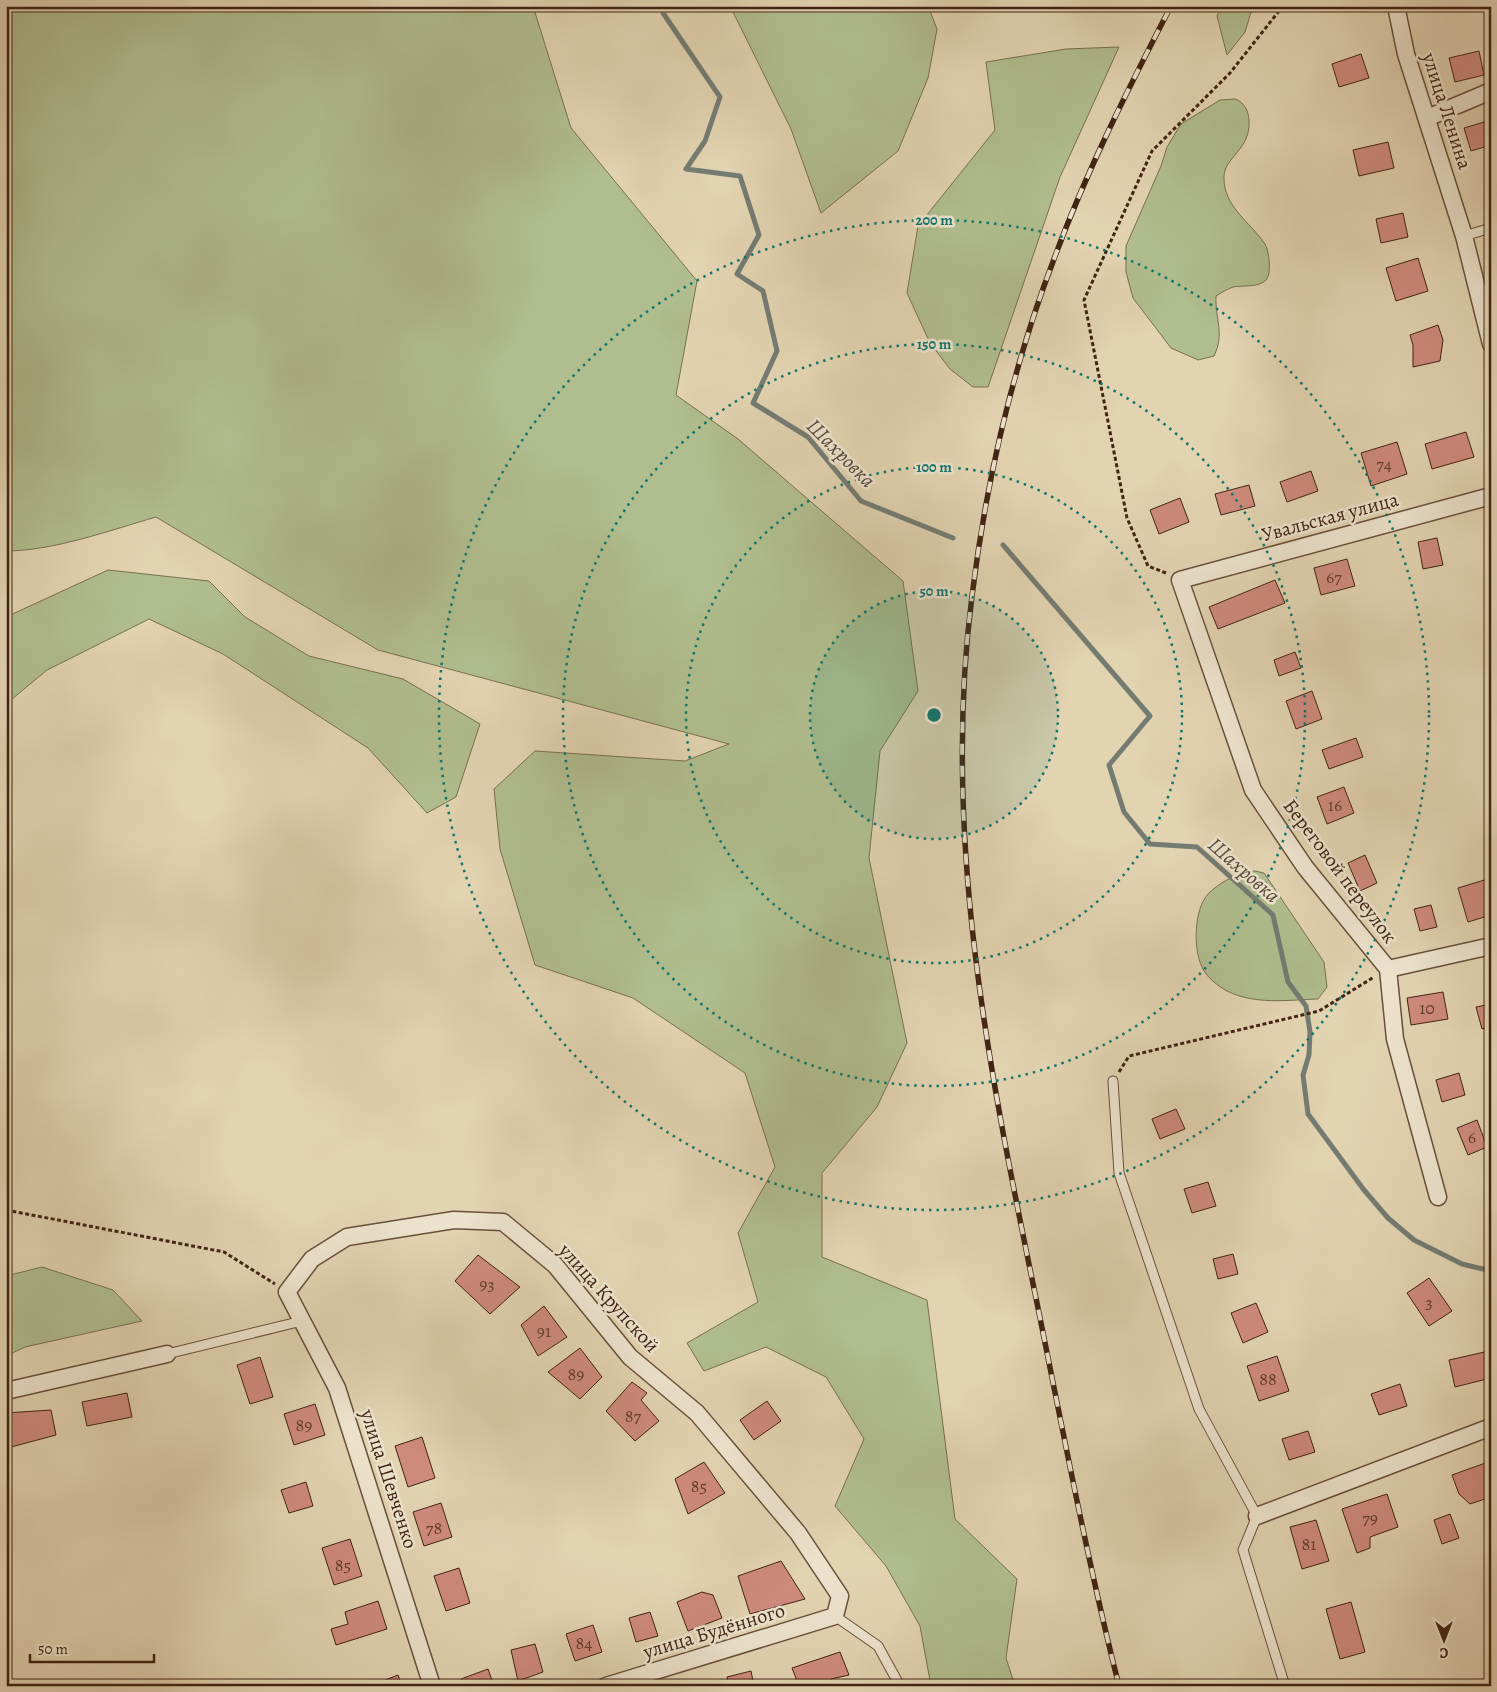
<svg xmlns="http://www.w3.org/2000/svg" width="1497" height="1692" font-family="Alegreya,serif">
	<rect width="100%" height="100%" fill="#e2d3b1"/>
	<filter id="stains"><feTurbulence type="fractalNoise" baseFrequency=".004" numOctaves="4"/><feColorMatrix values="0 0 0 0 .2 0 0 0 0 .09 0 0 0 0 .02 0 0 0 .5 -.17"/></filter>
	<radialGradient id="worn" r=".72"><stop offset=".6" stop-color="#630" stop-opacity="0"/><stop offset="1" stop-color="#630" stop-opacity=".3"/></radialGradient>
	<g fill="#b0bd8e" stroke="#787050">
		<path d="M6,6h527l38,122 126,153 -21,114 62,44 165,142 15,110 -38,60 -11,107 38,185 -30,64 -55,66v84l105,43 28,219 62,60 -11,79 9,28h-84l-11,-60 -34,-60 -51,-60 29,-67 -38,-62 -60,-30 -62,24 -17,-28 71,-41 -20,-69 37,-66 -30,-94 -112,-75 -98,-33 -35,-116 -6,-60 41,-38 150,10 44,-17 -351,-94 -222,-133c-45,13 -103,34 -150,34z"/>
		<path d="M730,6h198l9,23 -9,49 -30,73 -77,62 -30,-84z"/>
		<path d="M1222,6h31l-8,26 -18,23 -10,-39z"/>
		<path d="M1119,47l-59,130 -72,210h-15l-23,-18 -20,-26 -23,-50 11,-67 77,-96 -9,-68 80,-13z"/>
		<path d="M1236,99c9,5 12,11 13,21 2,30 -25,37 -25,57 -1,29 26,45 41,67 4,6 7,30 1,36 -8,8 -23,5 -33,7 -6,2 -12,6 -17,9 -1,24 9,37 -2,60l-16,4 -27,-12 -38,-50 -7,-26v-26l35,-80 6,-19 14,-23 39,-24z"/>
		<path d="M108,570l101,11 36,36 64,39 94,23 77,45 -24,73 -29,16 -59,-65 -145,-94 -74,-35 -102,51 -41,34v-87z"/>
		<path d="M1255,871l9,2 60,89 3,25 -9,12c-31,1 -63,6 -91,-8 -9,-5 -21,-14 -25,-24 -9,-18 -8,-58 6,-73 13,-13 30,-21 47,-23z"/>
		<path d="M42,1267l71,23 29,31 -117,26 -19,9v-80z"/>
	</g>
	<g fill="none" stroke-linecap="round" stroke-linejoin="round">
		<g stroke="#747c72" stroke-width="5">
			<path d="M665,6l-2,7 57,84 -15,44 -19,28 54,7 19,59 -22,39 26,17 14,60 -24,52 55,34 53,64 92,37"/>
			<path d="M1003,545l147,171 -41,49 15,47 26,32 47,3 76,68 15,67 18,24 4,26 -1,23 -6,20 5,39 56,76 24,28 26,22 48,24 29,7"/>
		</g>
	</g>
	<g fill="#ce8a7d" stroke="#412413">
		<path d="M1479,51l5,24 -29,7 -6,-24z"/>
		<path d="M1361,54l8,24 -30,9 -7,-23z"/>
		<path d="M1491,120v25l-20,6 -7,-23z"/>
		<path d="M1388,142l6,26 -35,8 -6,-26z"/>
		<path d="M1403,213l5,24 -27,6 -5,-24z"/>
		<path d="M1418,258l10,33 -32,10 -10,-33z"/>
		<path d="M1438,325l5,15 -3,21 -27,6v-22l-3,-10z"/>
		<path d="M1466,432l8,25 -42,12 -7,-25z"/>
		<path d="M1397,442l10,32 -36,12 -10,-33z"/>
		<path d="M1311,471l7,20 -31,11 -7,-20z"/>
		<path d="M1249,485l6,21 -34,9 -6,-21z"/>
		<path d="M1180,498l9,24 -30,12 -9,-24z"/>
		<path d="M1437,538l6,27 -20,4 -5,-27z"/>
		<path d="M1347,559l8,27 -34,9 -7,-27z"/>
		<path d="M1275,580l10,23 -67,26 -9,-22z"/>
		<path d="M1295,652l6,16 -22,8 -5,-16z"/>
		<path d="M1312,691l10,28 -26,10 -10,-28z"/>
		<path d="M1356,738l7,19 -34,12 -7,-19z"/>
		<path d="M1344,787l10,26 -27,11 -10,-27z"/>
		<path d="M1365,855l12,28 -17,8 -12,-28z"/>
		<path d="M1491,878v37l-23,7 -10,-34z"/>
		<path d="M1431,905l6,22 -17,4 -6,-22z"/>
		<path d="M1443,992l5,27 -37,6 -4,-27z"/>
		<path d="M1491,1004v22l-9,3 -6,-22z"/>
		<path d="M1459,1073l6,22 -23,7 -6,-22z"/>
		<path d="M1176,1109l9,20 -25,10 -8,-20z"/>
		<path d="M1477,1120l10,27 -19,8 -11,-27z"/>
		<path d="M1208,1182l8,24 -24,7 -8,-24z"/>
		<path d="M1233,1254l5,20 -20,5 -5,-20z"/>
		<path d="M478,1255l42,32 -30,27 -35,-33z"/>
		<path d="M1429,1278l23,33 -23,15 -22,-33z"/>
		<path d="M1256,1303l12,29 -25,11 -12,-30z"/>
		<path d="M544,1306l23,31 -29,19 -17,-31z"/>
		<path d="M580,1348l22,29 -22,22 -32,-27z"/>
		<path d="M1489,1351l2,27 -36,9 -6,-27z"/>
		<path d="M1277,1356l12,35 -30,10 -12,-35z"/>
		<path d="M260,1357l13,40 -23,7 -13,-39z"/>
		<path d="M632,1382l15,11 -6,7 18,21 -24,20 -29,-30z"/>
		<path d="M1400,1384l7,22 -28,9 -8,-21z"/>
		<path d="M127,1393l5,24 -45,9 -5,-24z"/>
		<path d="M767,1401l14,20 -27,19 -14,-20z"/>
		<path d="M315,1404l10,31 -31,10 -10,-31z"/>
		<path d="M51,1410l5,25 -45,12 -5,-18v-16z"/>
		<path d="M1308,1431l7,21 -26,8 -7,-21z"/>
		<path d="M422,1437l13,41 -27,9 -13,-41z"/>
		<path d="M1491,1461v36l-21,7 -11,-10 -7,-19z"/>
		<path d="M704,1462l21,31 -37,21 -13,-35z"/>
		<path d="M306,1482l7,24 -24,7 -8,-23z"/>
		<path d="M1387,1494l11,33 -28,10v11l-13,5 -15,-44z"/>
		<path d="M441,1503l11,34 -28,9 -11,-34z"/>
		<path d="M1450,1514l9,24 -17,6 -8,-24z"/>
		<path d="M1316,1520l13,41 -27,8 -12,-42z"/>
		<path d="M350,1539l12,37 -28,9 -12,-37z"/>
		<path d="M781,1561l24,38 -55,15 -12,-38z"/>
		<path d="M459,1568l11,35 -24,8 -12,-35z"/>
		<path d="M702,1592l11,3 9,23 -34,13 -11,-29z"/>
		<path d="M378,1601l9,28 -51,16 -5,-16 17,-5 -3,-12z"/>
		<path d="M1351,1602l14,50 -25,7 -14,-50z"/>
		<path d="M650,1612l8,24 -22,6 -7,-24z"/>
		<path d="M593,1625l9,27 -27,9 -9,-27z"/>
		<path d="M535,1644l8,28 -25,9 -7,-31z"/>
		<path d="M840,1652l9,23 -18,4 -3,7h-29l-7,-18z"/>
		<path d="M488,1669l6,17h-30l-3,-7z"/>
		<path d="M751,1671l3,15h-25l-2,-9z"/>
		<path d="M398,1675l4,11h-30v-1z"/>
	</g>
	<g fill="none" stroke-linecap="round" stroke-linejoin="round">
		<g stroke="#69503a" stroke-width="11">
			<g id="lane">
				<path d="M1464,236l27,-8"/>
				<path d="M1113,1081l6,92 80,236 58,107 -14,34 42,136"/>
				<path d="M167,1354l135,-33"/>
				<path d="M835,1616l43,30 22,40"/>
			</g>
		</g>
		<g stroke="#69503a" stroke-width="19">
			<g id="street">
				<path d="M1396,6l10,48 58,182 27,108"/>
				<path d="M1427,118l64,-27"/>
				<path d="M1388,969l103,-23"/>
				<path d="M1438,1197l-43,-158 -7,-70 -83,-102 -52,-77 -73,-210 311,-84"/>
				<path d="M6,1391l161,-37"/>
				<path d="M1257,1516l234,-89"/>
				<path d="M432,1686l-95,-298 -50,-96 25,-33 35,-22 107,-17 49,2 52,43 75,92 67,56 101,120 42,63 -5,20 -229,70"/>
			</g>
		</g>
		<g stroke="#412413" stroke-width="3" stroke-dasharray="4 2.5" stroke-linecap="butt">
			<path d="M1166,573l-18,-7 -21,-48 -43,-218 68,-149 78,-78 53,-67"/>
			<path d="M1119,1072l10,-16 190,-45 55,-34"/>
			<path d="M6,1210l218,42 51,32"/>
		</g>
		<use href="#lane" stroke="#ece2cc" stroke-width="9"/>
		<use href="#street" stroke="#ece2cc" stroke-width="16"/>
		<g stroke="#412413" stroke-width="5.5">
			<path id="rail" d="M1119,1686c-32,-127 -56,-255 -82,-383 -48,-232 -96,-469 -65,-707 14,-114 41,-230 82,-337 32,-87 74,-170 117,-253"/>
		</g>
		<use href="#rail" stroke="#ece2cc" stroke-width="4" stroke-dasharray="11" stroke-linecap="butt"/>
	</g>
	<circle cx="934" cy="715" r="124" fill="#0f766e" fill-opacity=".12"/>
	<g fill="none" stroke="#0f766e" stroke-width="2.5" stroke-dasharray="2.5 5">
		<circle cx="934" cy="715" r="124"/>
		<circle cx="934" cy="715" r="248"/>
		<circle cx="934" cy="715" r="371"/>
		<circle cx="934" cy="715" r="495"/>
	</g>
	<g text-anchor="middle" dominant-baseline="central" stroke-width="5" stroke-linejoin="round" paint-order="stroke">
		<g font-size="18" fill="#643e2e">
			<text x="1384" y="464">74</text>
			<text x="1334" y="577">67</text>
			<text x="1335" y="805">16</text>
			<text x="1427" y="1008">10</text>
			<text x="1472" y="1137">6</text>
			<text x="487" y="1284">93</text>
			<text x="1429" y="1302">3</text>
			<text x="544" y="1331">91</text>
			<text x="576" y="1374">89</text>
			<text x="1268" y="1379">88</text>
			<text x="633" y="1416">87</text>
			<text x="304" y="1425">89</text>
			<text x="699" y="1486">85</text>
			<text x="1370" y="1518">79</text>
			<text x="434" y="1528">78</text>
			<text x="1309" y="1544">81</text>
			<text x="343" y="1565">85</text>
			<text x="584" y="1643">84</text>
		</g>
		<g font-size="20" fill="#412413" stroke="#ece2cc">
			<text transform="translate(1447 111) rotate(72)">улица Ленина</text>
			<text transform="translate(1330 517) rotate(-15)">Увальская улица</text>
			<text transform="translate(1340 871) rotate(53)">Береговой переулок</text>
			<text transform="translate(609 1298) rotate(48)">улица Крупской</text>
			<text transform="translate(389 1479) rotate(72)">улица Шевченко</text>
			<text transform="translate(714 1631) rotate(-17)">улица Будённого</text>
		</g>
		<g font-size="21" font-style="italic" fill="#56493b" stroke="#ece2cc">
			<text transform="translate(841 453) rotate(45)">Шахровка</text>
			<text transform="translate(1244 870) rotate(41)">Шахровка</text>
		</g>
	</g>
	<circle cx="934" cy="715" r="8" fill="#0f766e" stroke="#ece2cc" stroke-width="2.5"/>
	<g font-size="15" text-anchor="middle" font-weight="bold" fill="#0f766e" stroke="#ece2cc" stroke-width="5" stroke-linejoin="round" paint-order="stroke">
		<text x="934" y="225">200 m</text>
		<text x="934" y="349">150 m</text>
		<text x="934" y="472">100 m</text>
		<text x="934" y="596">50 m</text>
	</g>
	<rect width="1497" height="1692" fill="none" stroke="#e2d3b1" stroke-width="25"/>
	<rect x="8" y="8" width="1482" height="1677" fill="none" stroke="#412413" stroke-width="2.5"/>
	<rect x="12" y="12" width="1472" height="1667" fill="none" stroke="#412413"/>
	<g transform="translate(1444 1640) rotate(180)" stroke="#ece2cc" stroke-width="4" paint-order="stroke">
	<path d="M0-4L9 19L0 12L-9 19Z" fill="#412413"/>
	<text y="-8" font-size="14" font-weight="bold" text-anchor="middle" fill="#412413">С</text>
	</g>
	<path d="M30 1654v8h124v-8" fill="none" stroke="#412413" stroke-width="2.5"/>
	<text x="38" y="1654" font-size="15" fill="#412413" stroke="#ece2cc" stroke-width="4" paint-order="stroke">50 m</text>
	<rect width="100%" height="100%" filter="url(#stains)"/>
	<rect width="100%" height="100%" fill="url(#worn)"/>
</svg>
